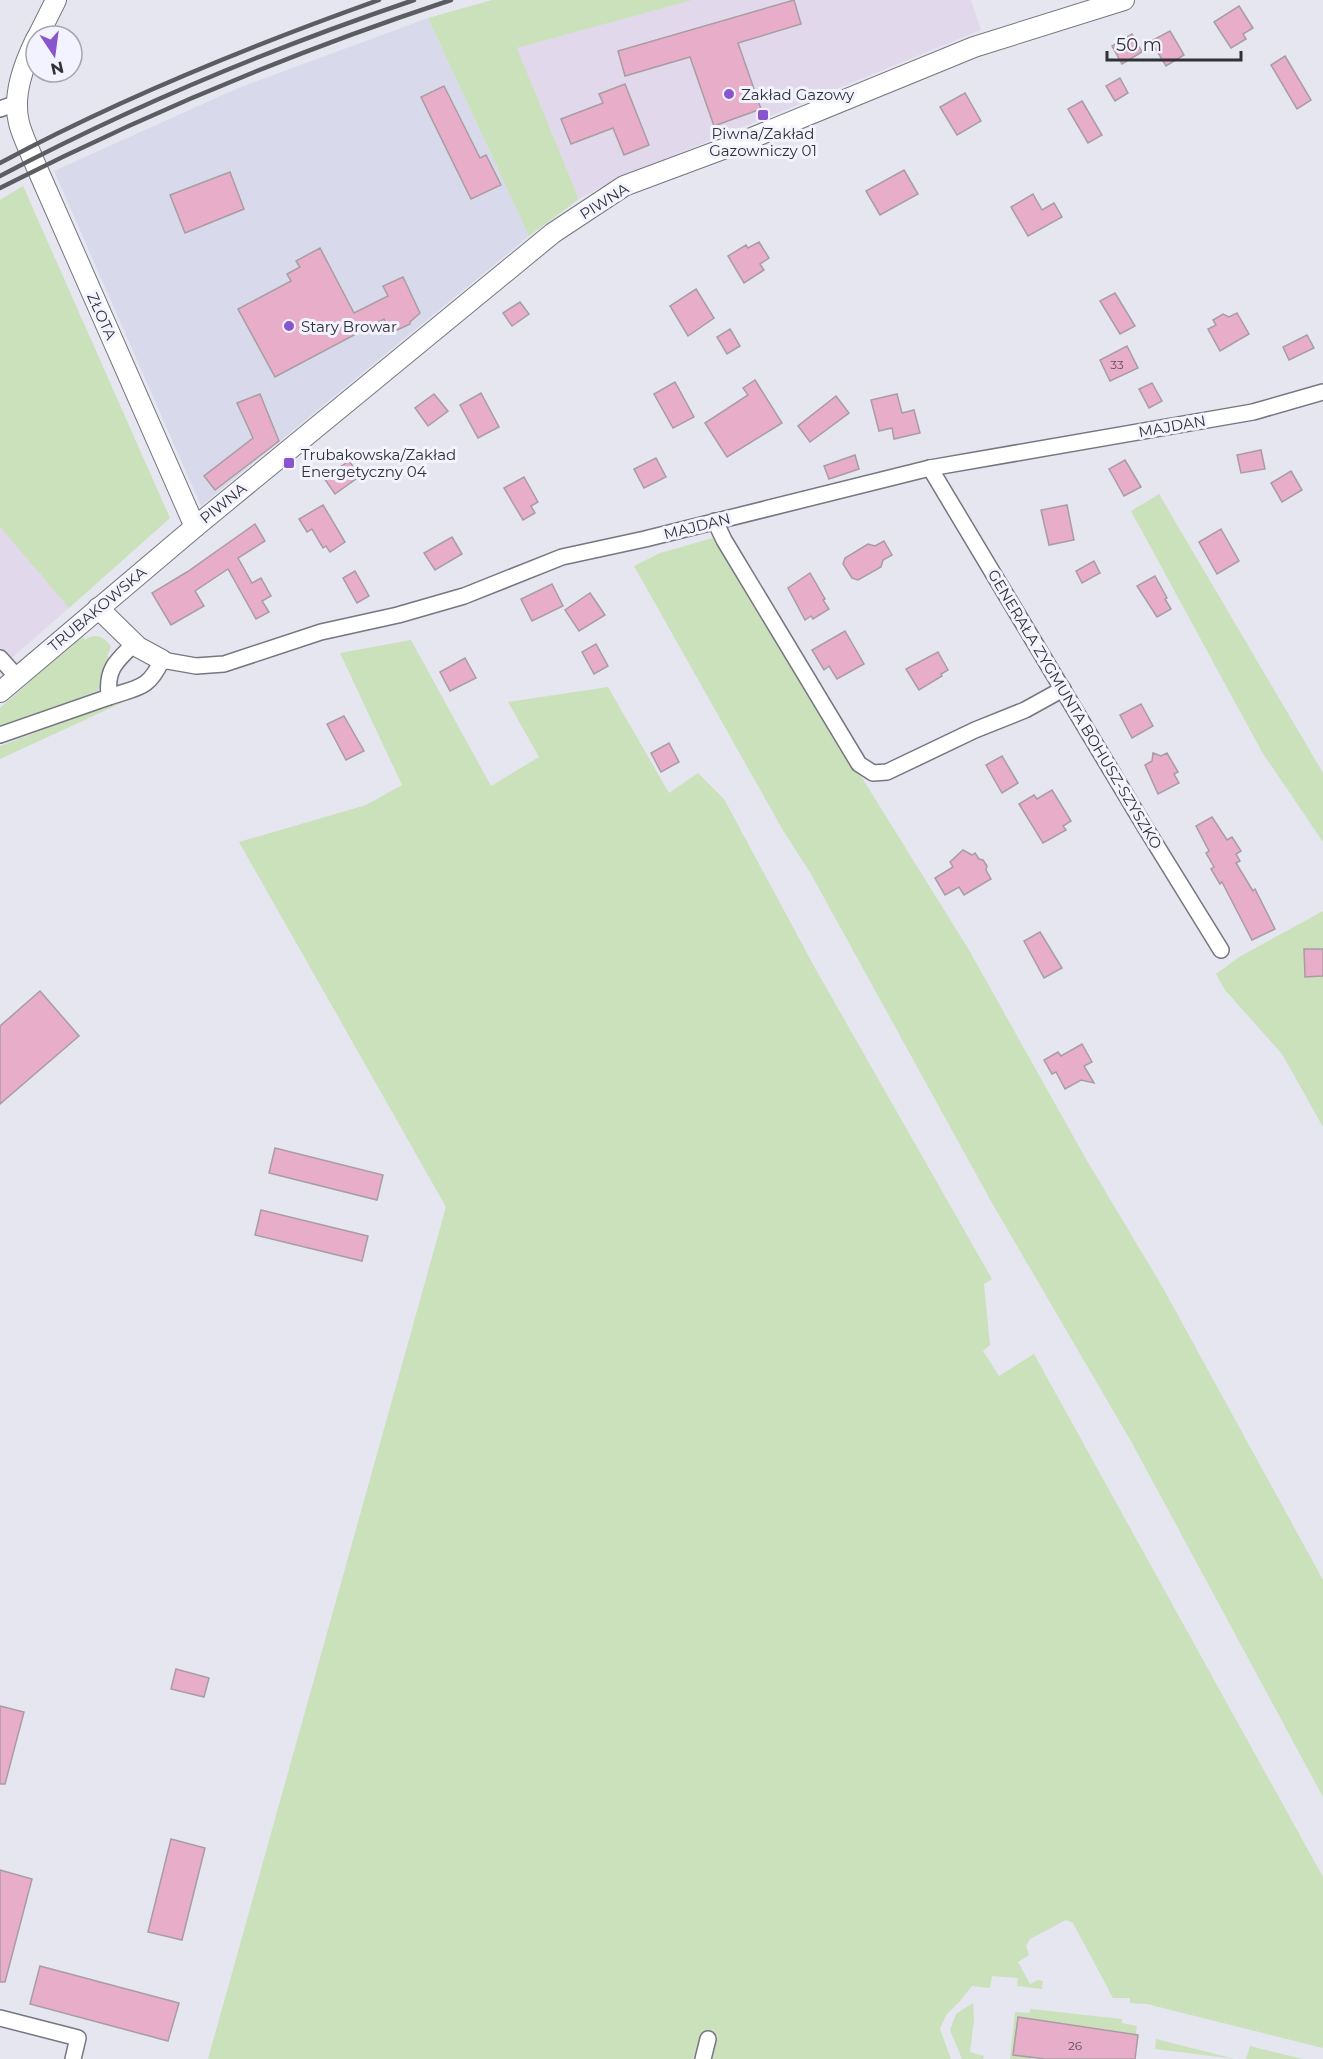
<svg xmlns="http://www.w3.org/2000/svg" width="1323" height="2059" font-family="Montserrat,sans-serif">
	<rect width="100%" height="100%" fill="#e5e6f0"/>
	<g fill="#e2d8ec">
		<path d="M693,0h278l10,30 -363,148 -39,21 -62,-151z"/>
		<path d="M0,527l69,81 -69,60z"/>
	</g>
	<path fill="#d8d9eb" d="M428,18l101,218 -328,270 -147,-335 182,-82z"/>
	<g fill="#cae1bb">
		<path d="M492,0h201l-176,48 62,151 -50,37 -101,-218z"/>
		<path d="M23,186l147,332 -101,90 -69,-81v-327z"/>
		<path d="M1159,494l164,279v69l-61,-90 -131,-241z"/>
		<path d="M713,538l256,412 117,209 77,129 160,292v217l-191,-354 -140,-240 -181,-329 -27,-42 -150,-266 26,-13z"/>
		<path d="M82,635l3,5c10,-8 20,-3 26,7l-4,9 3,2 -12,33 -98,36v-19z"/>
		<path d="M411,640l80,146 48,-29 -31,-55 100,-15 61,106 29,-20 26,26 91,169 177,311 -8,5 6,61 -7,6 16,25 35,-22 289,523v171l-176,-44 -17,-1v-5h-17l-40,-75 -7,-3 -36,19 -4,7 3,9 -11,7 12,22 8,-4 5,1 -1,8 -25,-3 1,-8 -26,-2 -2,12 -18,-2 -12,15 -14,14 -6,14 11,30h-239l6,-24 -17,-2 -8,26h-485l238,-852 -207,-365 127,-37 36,-20 -62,-132z"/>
		<path d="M154,688l-154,71v-13z"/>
		<path d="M1323,911v216l-41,-73 -57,-64 -9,-16 23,-17z"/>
		<path d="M973,2003l1,17 -4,32 14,4 -1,3h-21l-12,-29 6,-16z"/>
		<path d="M1031,2009l91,10v4l15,3 -1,8 -118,-17 13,42h-21l5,-47 14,1z"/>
		<path d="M1156,2039l79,20 -80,-10z"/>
		<path d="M1250,2046l53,13h-57z"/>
	</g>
	<g fill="#e8adc9" stroke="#a89da2" stroke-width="1.5">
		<path d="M794,0l7,24 -63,19 23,66 -47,17 -24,-69 -65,19 -7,-25z"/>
		<path d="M1239,6l14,22 -10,6 3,5 -15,9 -17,-26z"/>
		<path d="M1170,31l14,24 -18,11 -15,-25z"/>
		<path d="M1132,34l10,18 -20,12 -10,-18z"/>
		<path d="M1285,56l26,44 -14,9 -26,-44z"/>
		<path d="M1120,78l8,15 -13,8 -9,-15z"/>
		<path d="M625,84l24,61 -25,10 -11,-27 -42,16 -10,-25 42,-16 -4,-9z"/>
		<path d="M444,86l36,72 6,-3 15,30 -30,14 -50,-102z"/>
		<path d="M965,93l16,28 -24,14 -17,-28z"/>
		<path d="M1082,101l20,34 -14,8 -20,-34z"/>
		<path d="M904,170l14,24 -38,21 -14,-24z"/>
		<path d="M230,172l14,37 -59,24 -15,-38z"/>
		<path d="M1033,194l9,16 12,-7 8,14 -34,19 -17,-29z"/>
		<path d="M759,242l10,16 -9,6 4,6 -20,13 -16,-27 18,-11 2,3z"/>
		<path d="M320,248l34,65 34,-17 -5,-10 20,-9 17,36 -10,9v2l-15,7 -3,-6 -5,2 -3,-8 -109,58 -37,-68 53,-28 -4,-7 13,-7 -4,-6z"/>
		<path d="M696,289l18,29 -26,18 -18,-30z"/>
		<path d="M1115,293l20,33 -15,8 -20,-33z"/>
		<path d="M520,302l9,12 -17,12 -9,-13z"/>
		<path d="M1237,313l12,21 -29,17 -12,-22 8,-4 -3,-5 10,-6 6,3z"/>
		<path d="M730,329l10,17 -13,8 -10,-17z"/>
		<path d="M1307,335l7,13 -25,12 -6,-13z"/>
		<path d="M1127,346l11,22 -28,13 -10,-21z"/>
		<path d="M755,380l27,43 -55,34 -22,-34 43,-28 -5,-7z"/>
		<path d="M675,382l19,35 -21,11 -19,-34z"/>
		<path d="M1152,383l10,18 -13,7 -10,-19z"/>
		<path d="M481,393l18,34 -21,11 -18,-33z"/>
		<path d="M260,394l19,47 -64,49 -11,-14 49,-38 -16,-35z"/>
		<path d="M434,394l14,17 -20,15 -13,-18z"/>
		<path d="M897,394l5,19 12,-3 6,23 -26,6 -2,-11 -13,3 -8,-31z"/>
		<path d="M836,396l13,17 -39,29 -12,-16z"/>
		<path d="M1261,450l4,19 -24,4 -4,-18z"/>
		<path d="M855,455l4,14 -30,10 -5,-13z"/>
		<path d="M656,458l10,19 -22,11 -10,-19z"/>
		<path d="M1125,460l16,27 -17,9 -15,-27z"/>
		<path d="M349,461l11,15 -25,18 -11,-16z"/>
		<path d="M1291,471l11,19 -20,12 -11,-19z"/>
		<path d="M524,477l14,25 -7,4 4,7 -12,7 -19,-32z"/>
		<path d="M323,505l22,37 -15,10 -4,-6 -3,2 -11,-19 -5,3 -8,-13z"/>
		<path d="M1067,505l7,35 -25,5 -8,-35z"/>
		<path d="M255,524l10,17 -27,17 14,25 9,-5 10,18 -9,5 7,11 -13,7 -28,-50 -33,22 9,15 -33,19 -19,-32 35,-21z"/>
		<path d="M1221,529l18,32 -22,13 -18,-32z"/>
		<path d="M452,537l10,17 -27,16 -11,-17z"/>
		<path d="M884,541l8,14 -9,5 -2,7 -23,13 -6,-2 -9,-14 2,-6 23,-14 7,2z"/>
		<path d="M1094,561l6,12 -18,10 -6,-12z"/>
		<path d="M355,571l14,25 -12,7 -14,-25z"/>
		<path d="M810,573l15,26 -2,1 6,9 -16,10 -2,-3 -6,4 -17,-32z"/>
		<path d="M1155,576l12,22 -2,1 6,10 -14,8 -20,-31z"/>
		<path d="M552,584l11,22 -31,15 -11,-22z"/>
		<path d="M590,593l15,22 -26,16 -14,-21z"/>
		<path d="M845,631l19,33 -27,15 -8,-13 -5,4 -12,-20z"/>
		<path d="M596,644l12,22 -14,8 -12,-22z"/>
		<path d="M938,652l10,18 -7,4 1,2 -23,14 -13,-21z"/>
		<path d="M465,658l11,20 -26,13 -10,-19z"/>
		<path d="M1141,704l12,22 -21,12 -12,-23z"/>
		<path d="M344,716l20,35 -18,9 -19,-36z"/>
		<path d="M669,743l10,19 -18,10 -10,-19z"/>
		<path d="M1153,753l8,3 6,-3 11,19 -4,2 5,9 -21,11 -13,-29 7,-4z"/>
		<path d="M1002,756l16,27 -16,10 -16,-28z"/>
		<path d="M1052,790l19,31 -8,5 3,4 -23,13 -24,-39 15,-9 3,4z"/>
		<path d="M1212,817l15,23 5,-3 9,14 -5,3 4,7 -4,2 17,28 2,-2 20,40 -23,11 -30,-58 -2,2 -9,-15 3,-2 -8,-14 3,-2 -13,-25z"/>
		<path d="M963,850l9,5 3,-2 4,6 4,1 4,6 -1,4 5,9 -27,16 -5,-8 -14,8 -10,-17 18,-11 -3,-5z"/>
		<path d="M1040,932l22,36 -18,10 -20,-37z"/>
		<path d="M1304,949h19v27l-18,1z"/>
		<path d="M40,991l39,45 -79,68v-78z"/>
		<path d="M1082,1044l10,18 -8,4 10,17 -13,-3 -16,9 -9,-17 -4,2 -8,-14 14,-8 3,4z"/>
		<path d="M275,1148l108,27 -6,25 -108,-27z"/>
		<path d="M261,1210l107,26 -6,25 -107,-26z"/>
		<path d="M176,1669l33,9 -5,19 -33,-8z"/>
		<path d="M0,1706l24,6 -19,72h-5z"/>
		<path d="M171,1839l34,9 -23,92 -34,-8z"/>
		<path d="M0,1870l32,9 -27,103h-5z"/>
		<path d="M40,1966l139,37 -11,38 -138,-37z"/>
		<path d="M1018,2017l120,18 -3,24h-90l-32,-4z"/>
	</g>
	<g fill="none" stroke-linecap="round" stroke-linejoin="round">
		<g stroke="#757680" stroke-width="18">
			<g id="street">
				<path d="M0,109l17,-6"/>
				<path d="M930,468l215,359 76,123"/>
				<path d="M715,521l9,19 135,224 14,9 14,-1 88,-42 50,-20 38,-21"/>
				<path d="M0,658l17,19"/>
				<path d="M109,697c29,-10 39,-7 53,-37l34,6 28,-2 97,-32 77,-17 66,-19 98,-39 83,-18 285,-71 323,-56 70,-20"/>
				<path d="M0,735l109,-38c-3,-27 6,-35 25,-53"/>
				<path d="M0,2018l78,20 -5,21"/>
				<path d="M703,2059l5,-20"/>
			</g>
		</g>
		<g stroke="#757680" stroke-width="22">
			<g id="secondary">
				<path d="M38,36l18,-36"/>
				<path d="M36,39c-12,25 -24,56 -17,84 3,12 9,24 14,36l162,368"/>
				<path d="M98,608l40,39 24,13"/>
				<path d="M0,692l195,-165 358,-294 71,-47 118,-44 232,-95 150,-47"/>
			</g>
		</g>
		<use href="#street" stroke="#fff" stroke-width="15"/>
		<use href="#secondary" stroke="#fff" stroke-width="20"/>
		<g stroke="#5c5d62" stroke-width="4.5">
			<path d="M0,163c121,-65 250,-117 379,-163"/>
			<path d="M0,176c132,-70 272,-128 414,-176"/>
			<path d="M0,188c145,-74 296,-137 451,-188"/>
		</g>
	</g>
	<g fill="#8955cd" stroke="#f2f3fe" stroke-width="2">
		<circle cx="729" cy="94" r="6"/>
		<rect x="757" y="109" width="12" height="12" rx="3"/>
		<circle cx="289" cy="326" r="6"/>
		<rect x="283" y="457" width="12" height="12" rx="3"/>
	</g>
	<g text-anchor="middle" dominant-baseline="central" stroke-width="6" stroke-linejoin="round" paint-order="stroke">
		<g font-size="12" fill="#5f515b">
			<text x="1117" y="364">33</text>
			<text x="1075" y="2045">26</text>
		</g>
		<g font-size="15" fill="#313236" stroke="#f2f3fe" text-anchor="start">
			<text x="741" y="94">Zakład Gazowy</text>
			<text x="763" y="133" text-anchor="middle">Piwna/Zakład<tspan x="763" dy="17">Gazowniczy 01</tspan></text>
			<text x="301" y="326">Stary Browar</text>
			<text x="301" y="454">Trubakowska/Zakład<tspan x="301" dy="17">Energetyczny 04</tspan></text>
		</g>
		<g font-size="15" fill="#313236" stroke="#f2f3fe">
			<text transform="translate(604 201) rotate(-32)">PIWNA</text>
			<text transform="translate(102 316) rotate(66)">ZŁOTA</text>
			<text transform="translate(1172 426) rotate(-10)">MAJDAN</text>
			<text transform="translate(223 503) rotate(-39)">PIWNA</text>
			<text transform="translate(697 526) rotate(-14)">MAJDAN</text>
			<text transform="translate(97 609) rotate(-40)">TRUBAKOWSKA</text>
			<text transform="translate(1075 709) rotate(59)">GENERAŁA ZYGMUNTA BOHUSZ-SZYSZKO</text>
		</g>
	</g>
	<g transform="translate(54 54) rotate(167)"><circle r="28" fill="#f2f3fe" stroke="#a5a6ae" stroke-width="1.5"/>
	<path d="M0-4.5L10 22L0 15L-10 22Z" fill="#8955cd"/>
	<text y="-9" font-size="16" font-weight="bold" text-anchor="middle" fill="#313236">N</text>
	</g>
	<path d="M1107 51v9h134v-9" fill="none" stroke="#313236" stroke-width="3"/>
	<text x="1116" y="51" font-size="18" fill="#313236" stroke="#f2f3fe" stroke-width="4.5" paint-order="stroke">50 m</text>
</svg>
